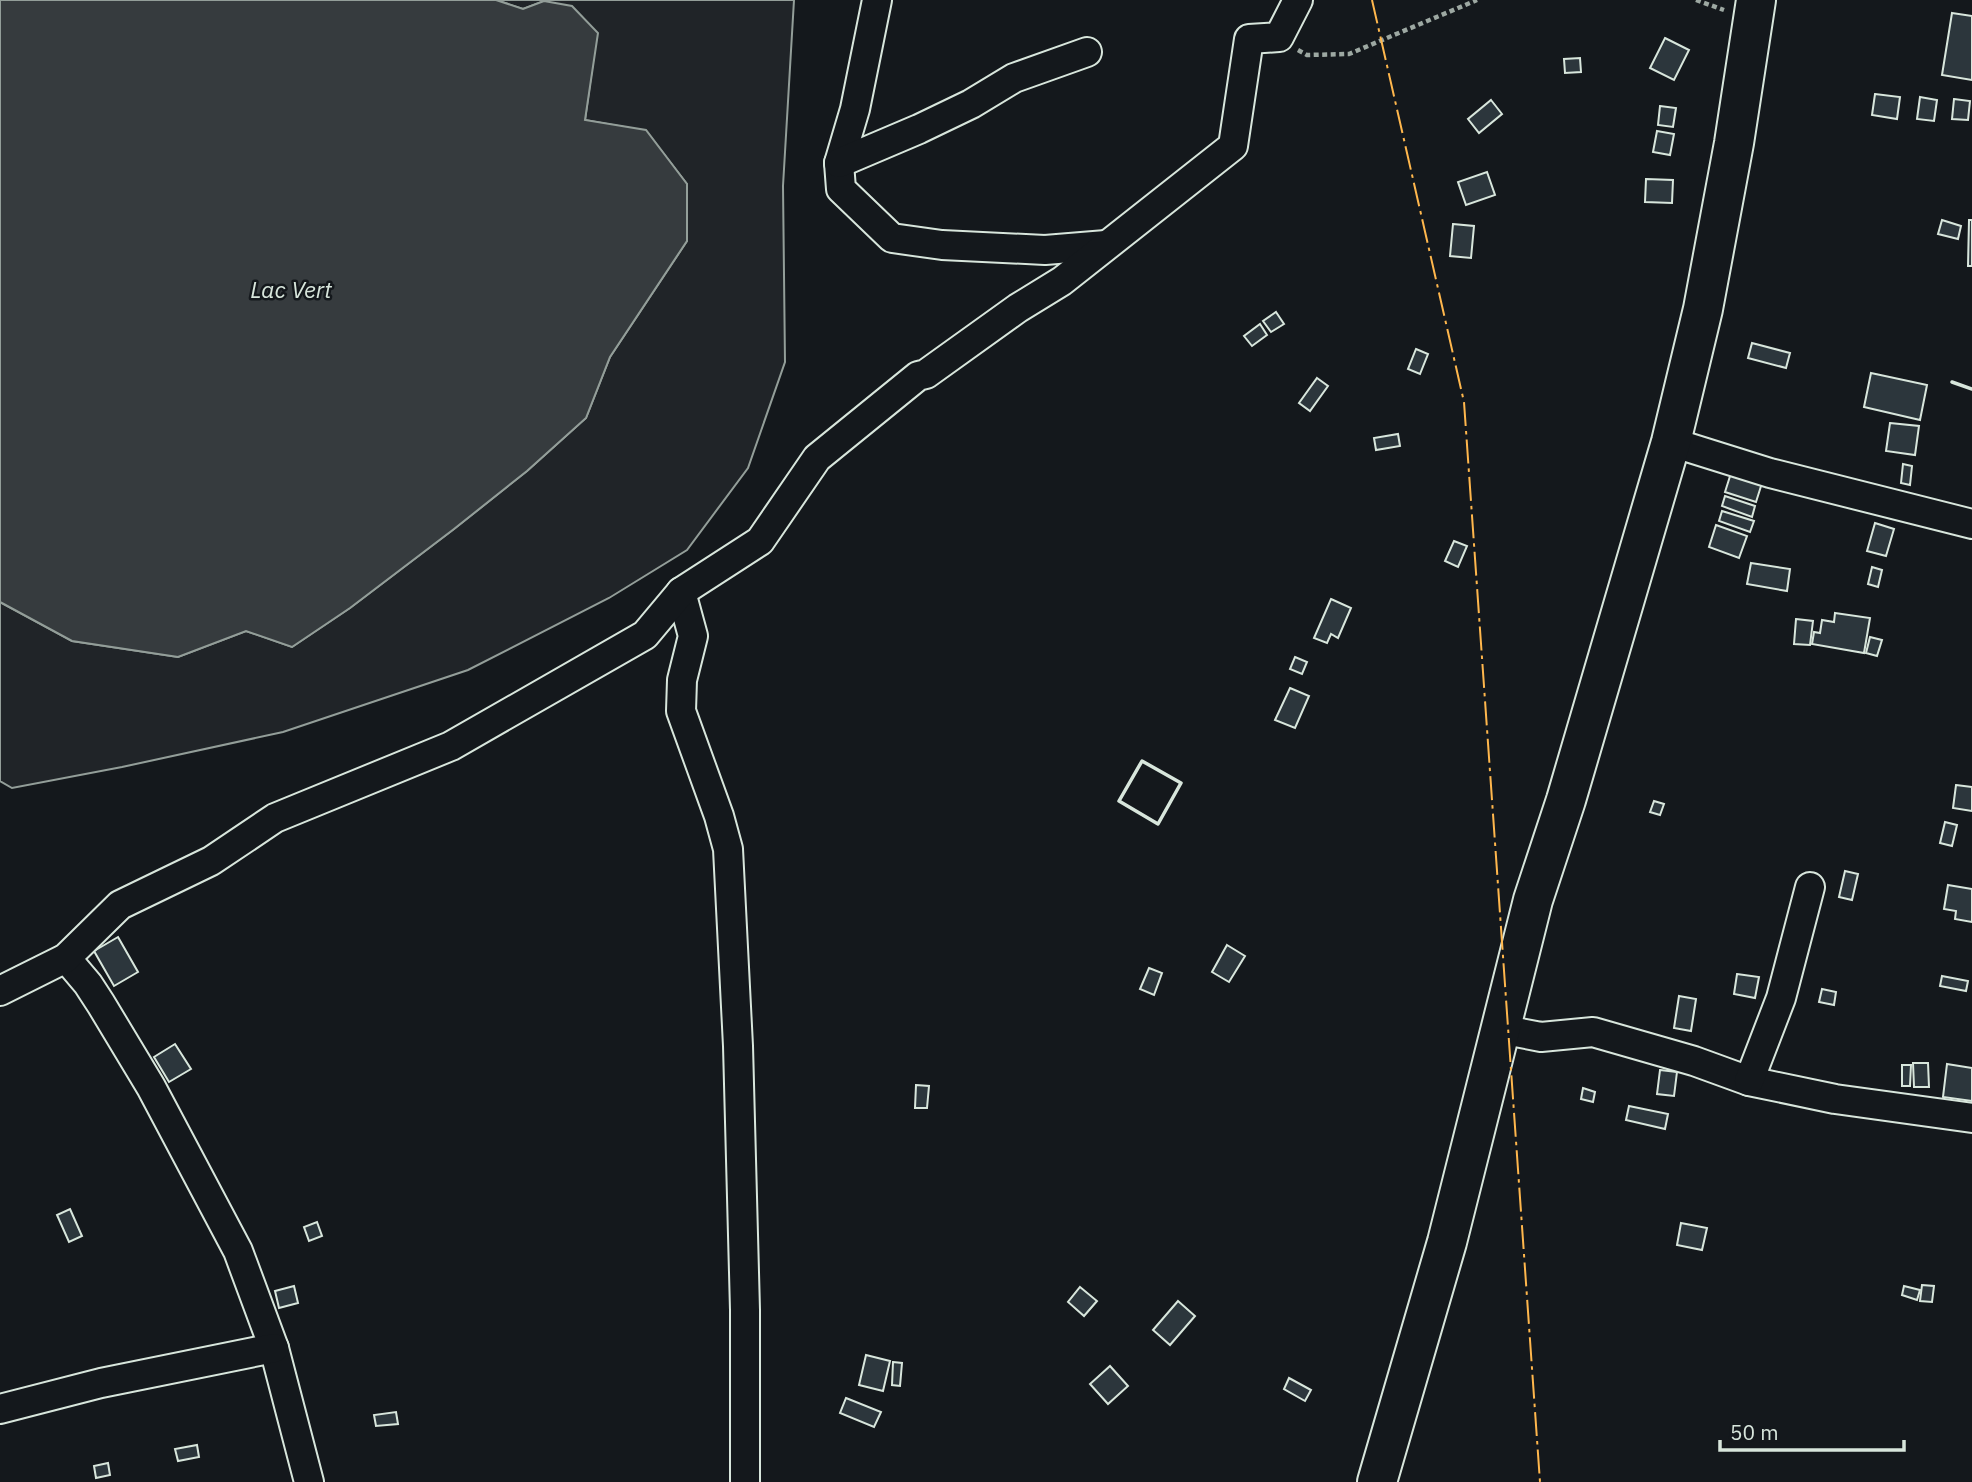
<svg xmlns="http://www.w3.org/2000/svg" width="1972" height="1482" font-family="'IBM Plex Sans',sans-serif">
	<rect width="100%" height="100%" fill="#14181c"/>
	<path fill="#202428" stroke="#939e99" stroke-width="2" d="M496,0h298l-11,186 2,176 -37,106 -61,82 -78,48 -141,72 -185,62 -161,35 -110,21 -12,-7v-179l72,39 106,16 68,-26 46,16 58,-39 104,-79 73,-58 59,-53 24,-61 77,-116v-57l-41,-53 -61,-11 12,-87 -53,-32 -21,8z"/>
	<path fill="#363b3e" stroke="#939e99" stroke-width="2" d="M0,0h496l27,9 21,-8 28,5 26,27 -13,87 61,10 41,54v57l-77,116 -24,61 -59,53 -73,58 -104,79 -58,39 -46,-16 -68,26 -106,-16 -72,-39z"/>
	<g fill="#2c363c" stroke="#d8e6dc" stroke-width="2">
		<path d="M1952,13l20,3v64l-30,-5z"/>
		<path d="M1665,38l24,12 -15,30 -24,-12z"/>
		<path d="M1580,58l1,14 -16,1 -1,-14z"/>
		<path d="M1875,94l25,3 -3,22 -25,-4z"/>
		<path d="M1920,97l17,3 -3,21 -17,-2z"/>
		<path d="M1954,99l16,2 -2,19 -16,-1z"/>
		<path d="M1491,100l11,14 -23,19 -11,-14z"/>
		<path d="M1660,106l16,2 -3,19 -15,-2z"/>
		<path d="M1657,131l17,3 -4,21 -17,-3z"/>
		<path d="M1487,172l8,23 -29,10 -8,-23z"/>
		<path d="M1646,179l27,1 -1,23 -27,-1z"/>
		<path d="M1942,220l19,6 -3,13 -20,-5z"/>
		<path d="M1969,220h3v46h-4z"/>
		<path d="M1453,224l21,2 -3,32 -21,-2z"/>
		<path d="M1276,312l8,12 -13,8 -8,-11z"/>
		<path d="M1260,324l7,11 -15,11 -8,-10z"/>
		<path d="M1752,343l38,10 -4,15 -38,-10z"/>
		<path d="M1416,349l12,5 -8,20 -12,-5z"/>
		<path d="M1871,373l56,12 -7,35 -56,-13z"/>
		<path d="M1317,378l11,8 -18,25 -11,-8z"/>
		<path d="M1890,423l29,3 -4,29 -29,-4z"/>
		<path d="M1398,434l2,12 -24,4 -2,-12z"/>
		<path d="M1903,464l9,2 -2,19 -9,-2z"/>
		<path d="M1731,473l31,10 -6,19 -31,-10z"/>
		<path d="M1725,496l30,10 -3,11 -30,-11z"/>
		<path d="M1722,511l32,10 -4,11 -31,-11z"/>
		<path d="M1875,523l19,6 -8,27 -19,-5z"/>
		<path d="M1716,525l31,11 -8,22 -30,-11z"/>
		<path d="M1454,541l13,5 -9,21 -13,-6z"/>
		<path d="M1751,563l39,6 -3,22 -40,-7z"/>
		<path d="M1872,567l10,3 -4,17 -10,-3z"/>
		<path d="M1331,599l20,9 -13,30 -7,-4 -4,9 -13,-5z"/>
		<path d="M1835,613l35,5 -6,35 -52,-9 2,-12 6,1 2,-13 12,2z"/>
		<path d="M1796,619l17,2 -3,24 -16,-1z"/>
		<path d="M1870,637l12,3 -5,16 -11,-3z"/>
		<path d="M1295,657l12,5 -5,12 -12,-5z"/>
		<path d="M1290,688l19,8 -14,32 -20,-8z"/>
		<path d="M1956,785l16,2v24l-19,-3z"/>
		<path d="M1654,801l10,3 -4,11 -10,-3z"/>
		<path d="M1945,822l12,3 -5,21 -12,-3z"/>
		<path d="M1845,871l13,3 -6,26 -13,-3z"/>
		<path d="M1948,885l24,4v33l-17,-3 1,-8 -12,-2z"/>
		<path d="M118,937l20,35 -24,14 -20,-35z"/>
		<path d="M1227,945l18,11 -16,26 -17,-10z"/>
		<path d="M1149,968l13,5 -8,22 -14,-6z"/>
		<path d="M1737,974l22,3 -4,21 -21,-4z"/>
		<path d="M1942,976l26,5 -2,10 -26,-5z"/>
		<path d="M1822,989l14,3 -2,13 -15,-3z"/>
		<path d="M1679,996l17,3 -5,32 -17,-3z"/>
		<path d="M175,1044l16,25 -22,13 -15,-25z"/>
		<path d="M1913,1063h15l1,24h-15z"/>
		<path d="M1947,1064l25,4v33l-29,-4z"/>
		<path d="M1902,1065h9l-1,21h-8z"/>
		<path d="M1660,1070l17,2 -3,24 -17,-2z"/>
		<path d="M916,1085l13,1 -2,22h-12z"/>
		<path d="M1583,1088l12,4 -2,10 -12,-3z"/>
		<path d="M1629,1106l39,8 -3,15 -39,-9z"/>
		<path d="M70,1209l12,27 -13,6 -12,-27z"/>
		<path d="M317,1222l5,14 -13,5 -5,-14z"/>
		<path d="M1681,1223l26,5 -5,22 -25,-5z"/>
		<path d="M1922,1285l12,1 -2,16 -12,-1z"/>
		<path d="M294,1286l4,17 -19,5 -4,-17z"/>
		<path d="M1904,1286l16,4 -3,10 -15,-5z"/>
		<path d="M1080,1287l17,14 -13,15 -16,-14z"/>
		<path d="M1178,1301l17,15 -25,29 -17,-15z"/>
		<path d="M866,1355l24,6 -7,30 -24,-6z"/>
		<path d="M893,1362l9,1 -2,23 -8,-1z"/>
		<path d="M1110,1366l18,20 -20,18 -18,-20z"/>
		<path d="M1289,1378l22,12 -6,11 -21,-12z"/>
		<path d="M846,1398l35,14 -7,15 -34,-14z"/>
		<path d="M396,1412l2,12 -22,2 -2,-11z"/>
		<path d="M197,1445l2,12 -21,4 -3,-12z"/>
		<path d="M108,1463l2,12 -14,3 -2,-12z"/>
	</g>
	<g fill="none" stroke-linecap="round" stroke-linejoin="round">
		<g stroke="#d8e6dc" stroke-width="32">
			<g id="minor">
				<path d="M877,0l-22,109 -16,54 2,26 51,49 50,7 103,5 61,-5"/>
				<path d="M839,163l80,-34 52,-25 43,-26 73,-26"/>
				<path d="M1671,442l99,31 202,51"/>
				<path d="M681,592l12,44 -11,44 -1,31 38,105 9,33 10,197 7,264v172"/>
				<path d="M66,958l22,26 13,20 50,83 87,164 36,97 35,134"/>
				<path d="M0,991l66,-33 54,-53 91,-44 64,-43 176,-72 194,-111 36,-43 79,-51 57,-83 101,-82 8,-2 92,-66 44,-27 171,-135 16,-107 30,-2 19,-37"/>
				<path d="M1500,1029l41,8 52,-5 101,29 55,20 86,18 137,19"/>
				<path d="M1749,1081l32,-83 29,-111"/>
				<path d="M0,1409l101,-26 173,-35"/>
			</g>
		</g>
		<g stroke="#d8e6dc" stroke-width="42">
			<path id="highway" d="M1377,1482l70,-240 86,-342 33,-100 105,-358 32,-133 31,-166 22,-143"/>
		</g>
		<g stroke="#9da8a2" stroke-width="4.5" stroke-dasharray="5 3.5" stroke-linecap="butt">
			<path d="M1696,0l28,10"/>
			<path d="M1298,50l9,5 42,-1 128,-54"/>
		</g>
		<use href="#minor" stroke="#14181c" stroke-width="28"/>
		<use href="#highway" stroke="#14181c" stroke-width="38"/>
		<g stroke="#d8e6dc" stroke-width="3.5">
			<path d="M1952,382l20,7"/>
			<path d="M1142,761l39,22 -23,41 -39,-23z"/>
		</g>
		<path stroke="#ffb74d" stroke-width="2" stroke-dasharray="24 5 3.5 5" stroke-linecap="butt" d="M1372,0l92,402 76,1080"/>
	</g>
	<g text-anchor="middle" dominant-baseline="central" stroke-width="5" stroke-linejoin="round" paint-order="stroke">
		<g font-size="23" font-style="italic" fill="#d8e6dc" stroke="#14181c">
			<text x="291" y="289">Lac Vert</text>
		</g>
	</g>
	<path d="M1720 1440v10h184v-10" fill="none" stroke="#d8e6dc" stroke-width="3.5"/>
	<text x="1730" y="1440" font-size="21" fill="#d8e6dc" stroke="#14181c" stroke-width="5" paint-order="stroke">50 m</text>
</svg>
